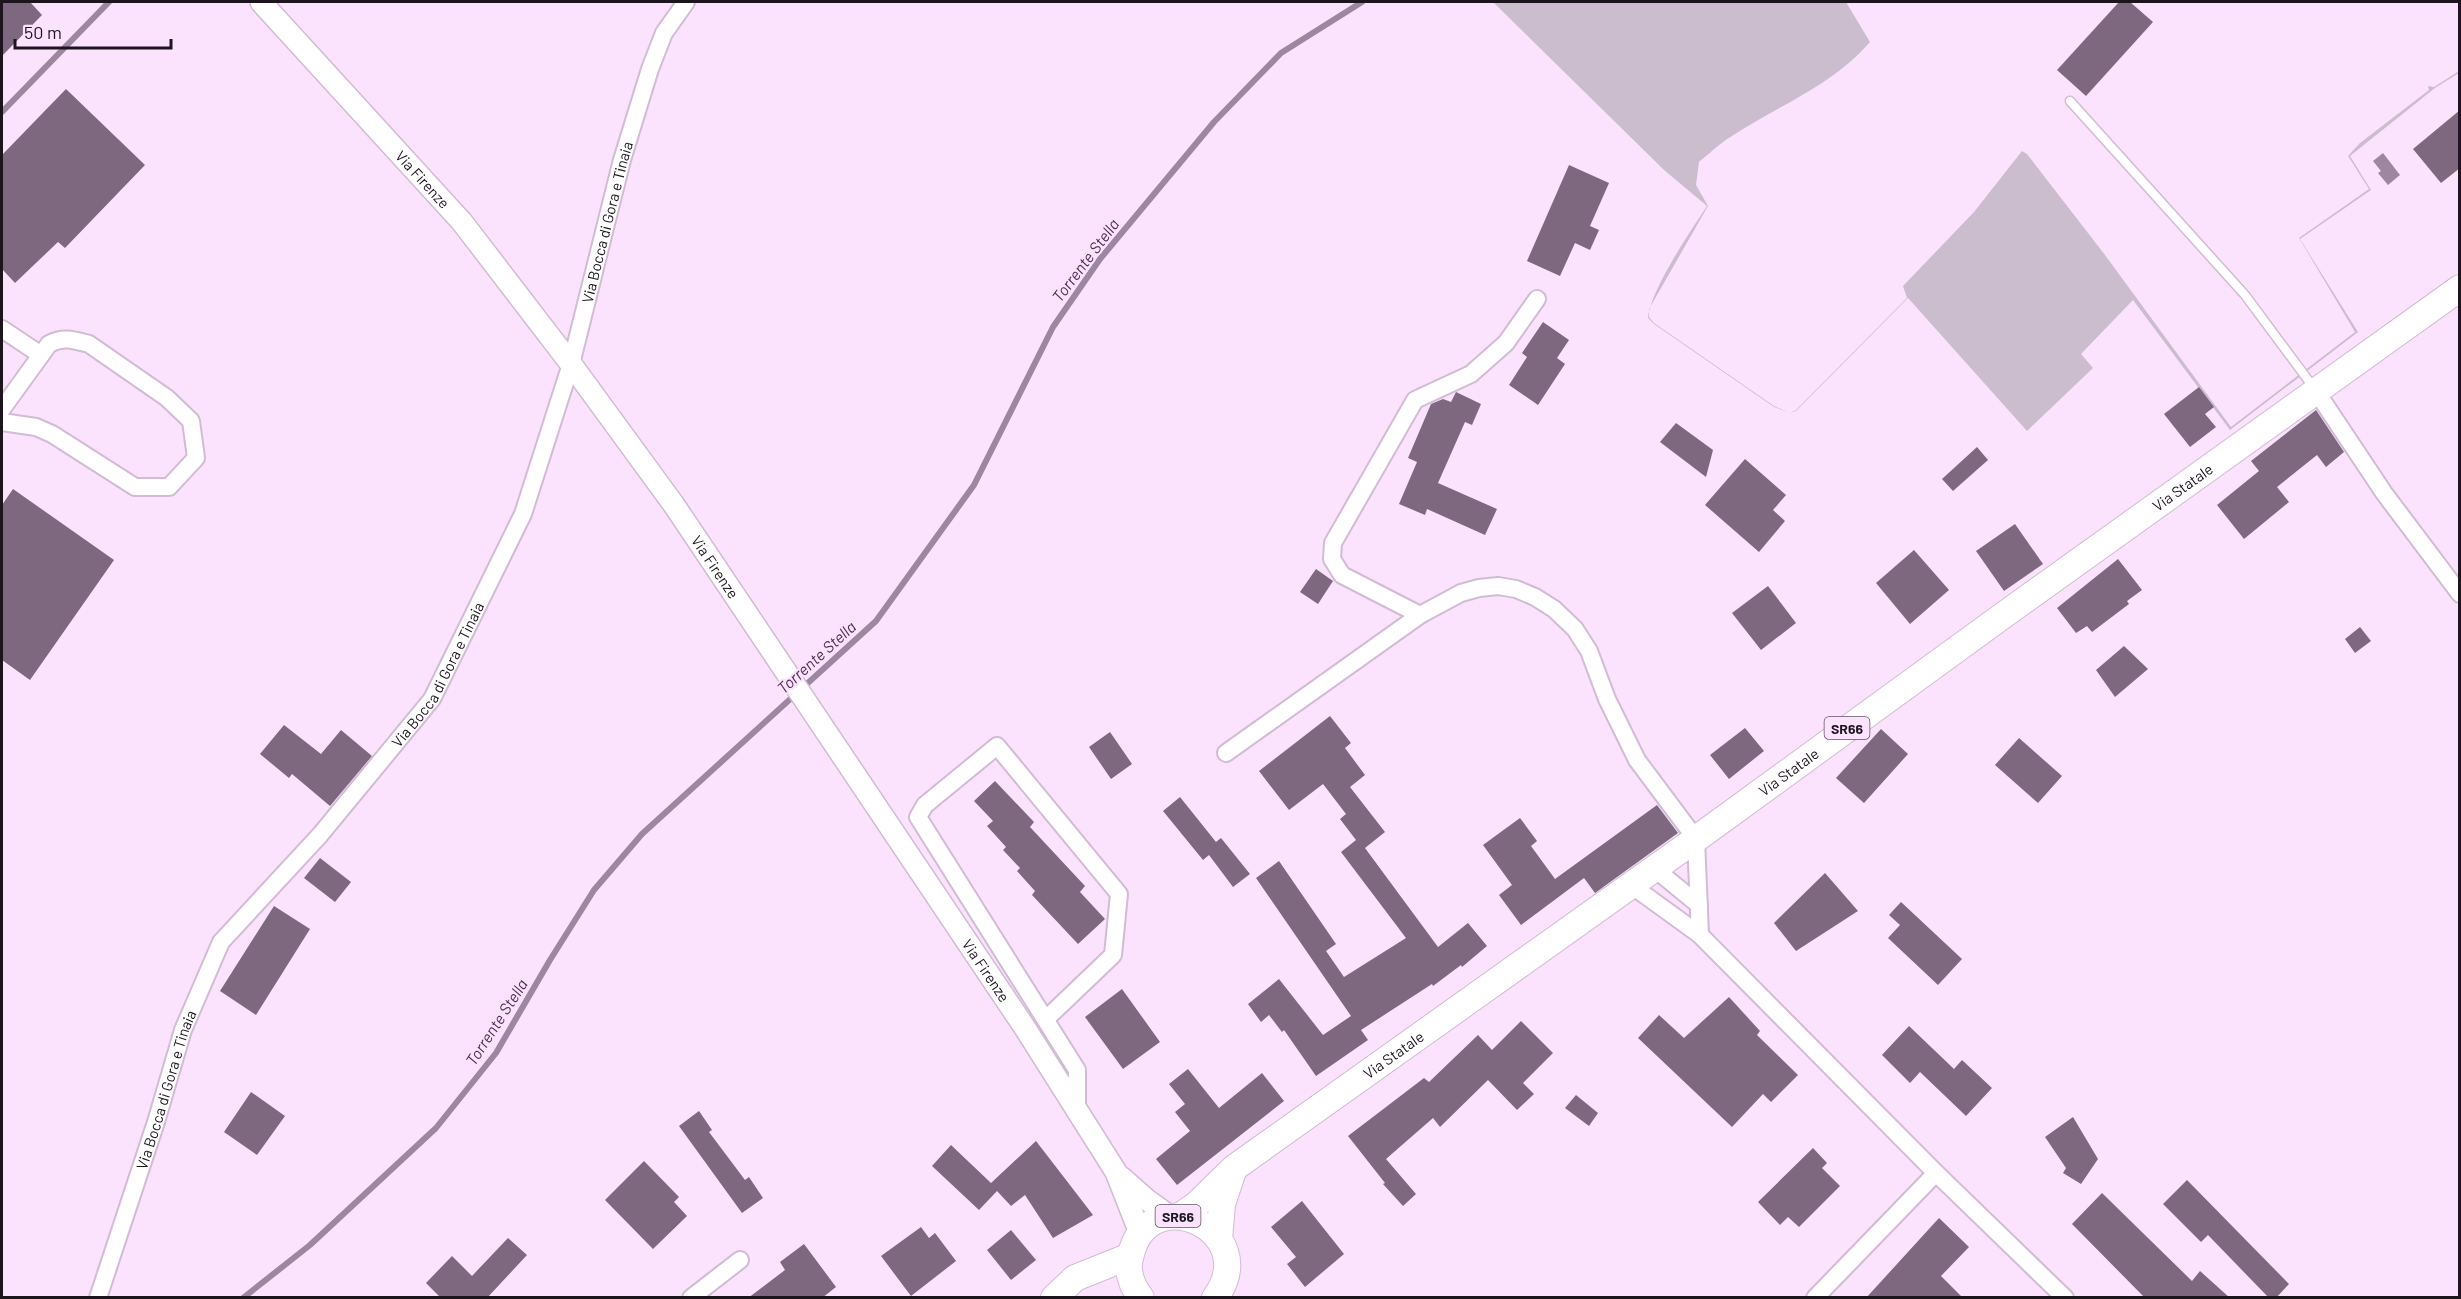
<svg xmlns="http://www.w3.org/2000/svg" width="2461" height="1299" font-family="Barlow,sans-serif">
	<rect width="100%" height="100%" fill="#fbe3fe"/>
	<path fill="#ccbdce" d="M1493,2h353l24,40c-38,44 -91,63 -138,94 -12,7 -22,17 -33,26l-3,23 12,21 -59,103v8l5,6 120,83 16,7 6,-3 111,-112 -4,-12 71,-74 48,-61 5,3 78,101 126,172 124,-95 -56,-94 70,-49 -21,-33 12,-13 69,-53 -1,-4 6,1 25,-16v2l-24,15 -85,68 21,34 -71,49 58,93 -128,98 -97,-130 -52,54 12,14 -66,63 -119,-133 -112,113 -6,2 -16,-6 -120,-83 -6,-6c3,-29 42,-86 59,-112l-43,-36z"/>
	<path fill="#9d86a0" d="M2383,153l17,22 -12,10 -10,-12 3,-2 -8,-10z"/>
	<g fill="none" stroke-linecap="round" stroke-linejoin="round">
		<g stroke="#9d86a0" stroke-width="6">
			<path d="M2,112l107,-110"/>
			<path d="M243,1298l67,-53 126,-117 60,-75 54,-93 44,-70 48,-56 234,-213 98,-136 79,-158 47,-68 114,-137 67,-69 81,-51"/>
		</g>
	</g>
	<g fill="#7d6880">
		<path d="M2,2h28l12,13 -40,41z"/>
		<path d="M2119,2h11l23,20 -67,74 -29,-26z"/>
		<path d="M66,89l79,76 -80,83 -7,-6 -43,41 -13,-14v-114z"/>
		<path d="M2460,110v58l-19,15 -28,-34z"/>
		<path d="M1569,165l40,18 -19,43 9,4 -9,20 -15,-7 -15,33 -33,-15z"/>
		<path d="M1543,322l26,18 -12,18 8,6 -27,41 -29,-20 18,-28 -5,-4z"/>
		<path d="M2199,387l15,20 -9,7 11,13 -26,20 -26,-33z"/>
		<path d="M1456,392l25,12 -9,21 -7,-3 -27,61 59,26 -12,26 -58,-26 -2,6 -26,-11 18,-42 -9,-4 23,-54 12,-5 8,3z"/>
		<path d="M2316,410l28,42 -18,15 -9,-12 -40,32 12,15 -45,37 -27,-34 42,-34 -8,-10z"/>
		<path d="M1676,423l37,27 -7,27 -46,-35z"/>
		<path d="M1977,447l11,13 -35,31 -11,-12z"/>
		<path d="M1745,459l41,36 -13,15 12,11 -26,31 -54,-47z"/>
		<path d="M13,489l101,71 -84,120 -28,-20v-155z"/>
		<path d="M2015,524l28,40 -39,27 -28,-40z"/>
		<path d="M1914,550l35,40 -39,34 -34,-41z"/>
		<path d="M2118,559l24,31 -15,11 2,3 -37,28 -5,-6 -11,7 -19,-25z"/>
		<path d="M1316,569l17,12 -15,23 -18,-12z"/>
		<path d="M1768,586l28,37 -35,27 -29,-37z"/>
		<path d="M2360,627l11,14 -16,12 -10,-14z"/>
		<path d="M2124,646l24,23 -33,28 -19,-27z"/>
		<path d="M1330,716l21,27 -6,5 20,27 -15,12 35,45 -20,16 73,99 30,-24 19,23 -25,21 -1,-2 -28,21 -1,-2 -71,46 7,10 -52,36 -32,-46 -2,2 -13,-17 -8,7 -13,-18 31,-25 44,56 28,-19 -95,-138 23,-17 57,83 -10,7 18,26 62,-39 -65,-86 15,-12 -16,-21 6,-5 -23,-30 -34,26 -30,-39z"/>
		<path d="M284,725l37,29 20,-24 31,26 -42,50 -38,-32 -3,4 -29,-24z"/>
		<path d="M1745,728l19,23 -35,28 -19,-24z"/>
		<path d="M1881,729l27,25 -44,49 -28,-25z"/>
		<path d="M1110,732l22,32 -21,15 -22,-32z"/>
		<path d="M2019,738l43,38 -24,27 -43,-38z"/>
		<path d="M995,781l39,41 -4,5 55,59 -5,6 25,27 -27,25 -46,-49 3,-4 -18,-20 3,-3 -17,-18 3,-3 -19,-21 6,-5 -19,-20z"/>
		<path d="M1180,797l36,45 5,-4 29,36 -17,13 -24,-32 -6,5 -40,-49z"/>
		<path d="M1657,805l21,28 -83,60 -11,-15 -63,47 -22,-30 13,-10 -29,-40 37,-27 17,23 -6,5 24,33z"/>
		<path d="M320,858l31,24 -16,20 -31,-24z"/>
		<path d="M1825,873l33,38 -62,40 -22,-28z"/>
		<path d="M1901,902l61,57 -24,26 -50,-47 12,-13 -11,-10z"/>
		<path d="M274,906l36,23 -54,86 -36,-24z"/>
		<path d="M1122,989l38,53 -37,27 -38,-52z"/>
		<path d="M1729,997l31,34 -3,4 41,40 -27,27 -8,-8 -31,33 -94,-89 21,-23 25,23z"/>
		<path d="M1521,1021l32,32 -30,30 11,11 -17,16 -29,-30 -48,47 -7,-9 -47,41 30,35 -13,12 -20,-22 2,-1 -37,-47 76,-58 5,4 49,-47 14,15z"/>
		<path d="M1909,1026l45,43 8,-9 30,28 -26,28 -46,-44 -10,11 -28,-28z"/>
		<path d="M1188,1069l31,39 43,-35 22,28 -107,84 -21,-26 34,-28 -15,-19 10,-8 -16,-20z"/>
		<path d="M251,1092l34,24 -28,39 -33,-23z"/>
		<path d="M1576,1095l22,18 -9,13 -24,-18z"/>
		<path d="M699,1111l13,19 -3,2 36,48 4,-3 14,21 -21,15 -63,-87z"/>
		<path d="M2073,1117l25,42 -17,25 -18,-11 3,-5 -21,-31z"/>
		<path d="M1036,1141l57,74 -40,23 -28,-43 -14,11 -14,-15 -18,19 -47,-44 19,-21 40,38z"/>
		<path d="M1813,1148l14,15 -5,5 18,18 -41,41 -11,-10 -8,8 -22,-23z"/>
		<path d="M644,1161l35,36 -5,5 13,14 -34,33 -48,-49z"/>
		<path d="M2187,1180l102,104 -13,14h-7l-61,-63 -7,7 -38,-38z"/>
		<path d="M2102,1193l90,88 8,-10 30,27h-85l-73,-74z"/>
		<path d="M1302,1201l42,53 -39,33 -18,-23 9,-7 -25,-30z"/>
		<path d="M1939,1218l30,29 -28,29 22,22h-97z"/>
		<path d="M921,1227l8,11 6,-5 21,28 -45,35 -30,-40z"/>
		<path d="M1011,1230l25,30 -25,20 -24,-30z"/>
		<path d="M508,1238l19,17 -40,43h-46l-15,-15 26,-27 20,20z"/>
		<path d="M804,1244l32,43 -14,11h-74l37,-28 -5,-8z"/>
	</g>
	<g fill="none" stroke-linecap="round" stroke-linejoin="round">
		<g stroke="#d2bbd5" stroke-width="11">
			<path id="service" d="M2070,101l175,194 69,93"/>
		</g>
		<g stroke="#d2bbd5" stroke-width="20">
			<g id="minor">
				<path d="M2,329l39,26"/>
				<path d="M2316,391l68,102 76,101"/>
				<path d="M2,409l47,-65c14,-8 25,-4 40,0l78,54 24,23 5,37 -27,29h-34l-83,-53 -16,-7 -34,-5"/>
				<path d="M1420,615l-78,-40 -10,-16 1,-16 82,-143 56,-26 35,-31 31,-44"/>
				<path d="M1226,753l194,-138 41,-22 18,-5 19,-2 18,3 19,8 19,12 21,20 14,22 18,48 30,61 59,79 4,96"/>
				<path d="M1655,869l44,36"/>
				<path d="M1631,885l69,50 236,238 129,125"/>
				<path d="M1046,1019l67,-64 6,-61 -122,-148 -72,59 -7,12 159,253v41"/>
				<path id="s1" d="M98,1298l58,-176 27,-92 38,-88 99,-107 112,-136 91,-185 48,-150 51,-204 28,-91 14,-36 22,-31"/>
				<path d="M691,1298l49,-38"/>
				<path d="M1815,1298l121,-125"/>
			</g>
		</g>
		<g stroke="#d2bbd5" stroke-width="24">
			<g id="tertiary">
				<path id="s2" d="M261,2l201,220 109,142 103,141 351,523 91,144 24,61"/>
				<path d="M1121,1177l26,23 24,17"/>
			</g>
		</g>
		<g stroke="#d2bbd5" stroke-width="28">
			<g id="primary">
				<path id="s3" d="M1180,1216l16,-11 38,-37 462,-329 305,-222 459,-329"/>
				<path d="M1219,1239l3,-35 11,-33"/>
				<path d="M1054,1298l21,-20 55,-22"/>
				<path d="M1141,1298c-10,-13 -15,-29 -10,-44 19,-76 133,-23 84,44"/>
			</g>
		</g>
		<use href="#service" stroke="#fff" stroke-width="8"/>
		<use href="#minor" stroke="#fff" stroke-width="16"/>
		<use href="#tertiary" stroke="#fff" stroke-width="21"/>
		<use href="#primary" stroke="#fff" stroke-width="26"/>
	</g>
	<g text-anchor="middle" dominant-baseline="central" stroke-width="4.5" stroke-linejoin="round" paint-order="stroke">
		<g fill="#fbe3fe" stroke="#605361" stroke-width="1.5">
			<rect x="1824.5" y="717" width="45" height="22" rx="4.5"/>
			<rect x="1155.5" y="1205" width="45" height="22" rx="4.5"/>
		</g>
		<g font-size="14" font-weight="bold" fill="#1d151e">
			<text x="1847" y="728">SR66</text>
			<text x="1178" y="1216">SR66</text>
		</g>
		<g font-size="15" fill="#1d151e" stroke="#fbe3fe">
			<text stroke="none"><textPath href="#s2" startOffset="240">Via Firenze</textPath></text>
			<text stroke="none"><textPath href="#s1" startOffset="1209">Via Bocca di Gora e Tinaia</textPath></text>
			<text stroke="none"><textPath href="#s3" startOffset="1240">Via Statale</textPath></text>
			<text stroke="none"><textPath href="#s2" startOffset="726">Via Firenze</textPath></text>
			<text stroke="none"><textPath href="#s1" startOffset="723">Via Bocca di Gora e Tinaia</textPath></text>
			<text stroke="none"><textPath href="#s3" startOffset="754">Via Statale</textPath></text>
			<text stroke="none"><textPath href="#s2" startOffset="1212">Via Firenze</textPath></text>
			<text stroke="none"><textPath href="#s3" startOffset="268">Via Statale</textPath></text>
			<text stroke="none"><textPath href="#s1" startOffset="219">Via Bocca di Gora e Tinaia</textPath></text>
		</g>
		<g font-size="16" font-style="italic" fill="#4f2e54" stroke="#fbe3fe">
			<text transform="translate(1085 260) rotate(-53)">Torrente Stella</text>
			<text transform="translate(816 657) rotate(-42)">Torrente Stella</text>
			<text transform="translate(496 1022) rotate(-57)">Torrente Stella</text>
		</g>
	</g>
	<rect width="2461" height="1299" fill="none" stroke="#1d151e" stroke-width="6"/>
	<path d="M15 39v9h156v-9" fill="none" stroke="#1d151e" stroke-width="3"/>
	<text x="24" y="39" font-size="18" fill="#1d151e" stroke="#fbe3fe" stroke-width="4.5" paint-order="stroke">50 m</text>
</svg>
